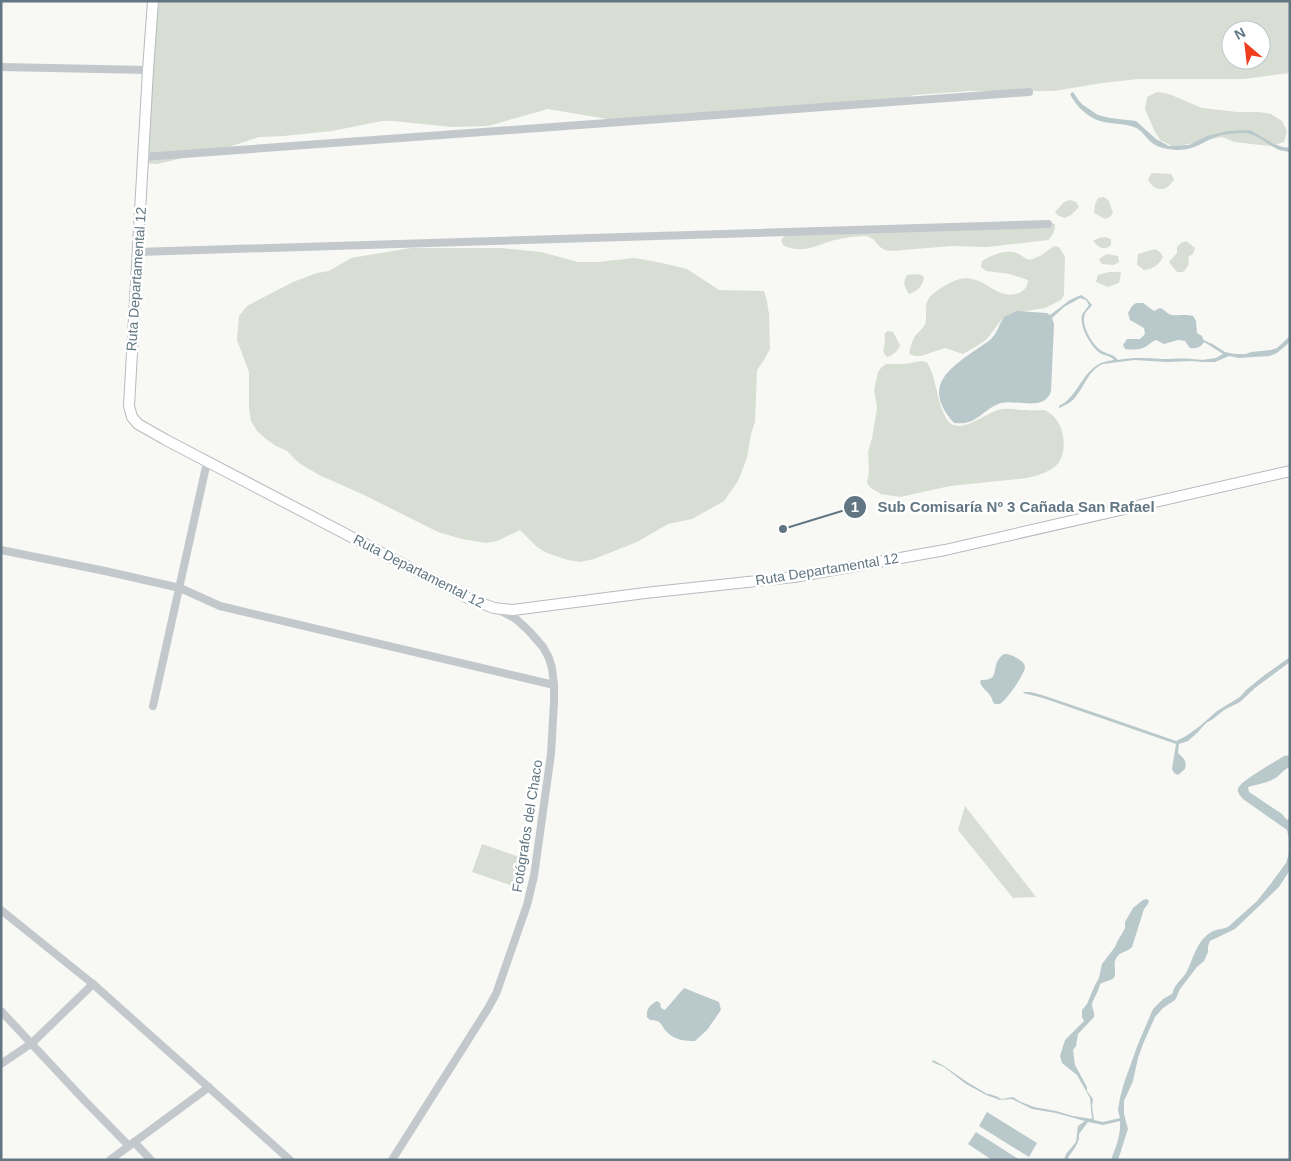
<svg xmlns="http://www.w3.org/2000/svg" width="1291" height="1161" font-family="Helvetica,sans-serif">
	<rect width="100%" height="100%" fill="#f8f8f5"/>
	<g fill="#d8ded4" fill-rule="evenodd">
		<path d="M159,1h1131v72l-46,6h-106l-36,4 -48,8h-84l-56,4 -21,7 -261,18 -25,-1 -59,-10 -60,17 -36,1 -59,-6h-11l-50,10 -48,5 -25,1 -33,11 -69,16 -12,-1 8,-106zM1231,30h30v30h-30z"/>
		<path d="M1157,92l12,2 33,14 35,4h22l12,2 11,7 5,10 -3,11 -12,4 -12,-1 -25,-3 -13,-5 -38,8 -12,1 -12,-6 -6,-10 -9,-21 2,-12z"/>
		<path d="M1152,173l19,1 3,5c-6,13 -20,14 -26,0z"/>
		<path d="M1104,197l5,4 4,12 -3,4 -5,2 -11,-6 1,-9 3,-6z"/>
		<path d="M1070,200l6,2 3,5 -8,8 -6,3 -6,-2 -4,-4 9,-10z"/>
		<path d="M1017,221h26l12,3c0,7 -2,11 -7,16l-61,7 -36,-1 -60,5 -6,-1 -5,-3 -7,-8 -6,-3c-12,0 -27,2 -39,6 -15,5 -29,12 -45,3l-2,-5 4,-5 184,-12 17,1 12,-2z"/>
		<path d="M1105,237l6,2v6c-7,6 -12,3 -18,-4l6,-3z"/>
		<path d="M1186,241l9,7 -2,6 -5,3c2,7 0,10 -5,15h-6l-8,-10 8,-9v-6l4,-4z"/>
		<path d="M1054,246l5,1 6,10 -1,38 -3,5 -16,8 -25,4 -18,7 -15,20 -10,7 -14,8 -18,-6 -24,8h-6l-6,-2c1,-6 3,-13 6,-18 3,-4 8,-7 10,-12 3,-8 -2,-18 4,-26 7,-8 26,-20 37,-20 15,1 23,10 35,15 12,4 26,1 27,-13l-18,-6 -24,-3 -5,-4 1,-6c10,-6 25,-13 37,-7 4,2 6,5 11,6l10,-4z"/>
		<path d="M411,248h90l40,4 37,10h19l38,-4 27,5 25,6 32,21 45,1 3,11 2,12 1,35 -6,11 -7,10 -2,52 -4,12 -4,24 -9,23 -14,20 -32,18 -24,5 -31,18 -43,17 -14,3 -12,-2 -21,-7 -10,-6 -17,-17 -23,11 -11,2 -24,-4 -24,-7 -76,-38 -43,-19 -20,-12 -12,-12 -11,-5 -10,-7 -9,-8 -6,-10 -2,-13v-36l-12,-32 2,-24 8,-10 46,-24 24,-9 12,-2 22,-13z"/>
		<path d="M1155,249l5,3 3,5c-4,8 -10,12 -19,13l-7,-5 1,-11z"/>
		<path d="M1107,254l11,2 1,6 -5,3 -12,-1 -3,-5z"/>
		<path d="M1109,272h12l-2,11 -11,4 -12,-5 2,-7z"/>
		<path d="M919,274l5,3c-1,9 -6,14 -15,17 -4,-7 -7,-11 -2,-19z"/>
		<path d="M887,331l6,1 7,13c-2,6 -8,11 -13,12 -6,-6 -3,-8 -2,-15 0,-6 -2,-7 2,-11z"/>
		<path d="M921,361l6,1c10,17 9,37 18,54 11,25 41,-5 57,-7 8,-1 15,1 23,1 6,1 13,0 19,0 19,7 25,36 15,52 -6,9 -22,14 -32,16l-77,8 -50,11 -19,-3 -10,-6 -4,-5 2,-12 -1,-19 4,-14 5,-30 -3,-18 4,-18 3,-4 5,-4h18z"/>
		<path d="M965,806l71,91 -23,1 -55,-68z"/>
		<path d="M482,844l46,16 -9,28 -47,-16z"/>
	</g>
	<g fill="#b9c8cb">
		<path d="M1073,92l6,9 4,4 15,10 12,3 26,3 20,18 13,7 20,-1 18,-9 21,-5 22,-1 24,14 9,3 7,1v4c-4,-1 -8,-1 -11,-2 -11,-5 -22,-16 -34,-17 -9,0 -22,1 -30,4 -14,6 -19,12 -36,13 -8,0 -22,-2 -28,-8 -6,-5 -9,-12 -17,-15 -11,-4 -23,-3 -34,-6 -13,-4 -24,-15 -30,-27z"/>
		<path d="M1081,295l6,4 5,6c-2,4 -6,5 -7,9 -5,11 9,34 19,38 6,3 9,2 14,8 15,-3 30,-2 45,-1 11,0 18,-1 29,0v2l-25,1 -33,-2 -31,4c-15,6 -19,24 -29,35 -4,4 -10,7 -15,9v-2c17,-8 22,-30 37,-40 5,-4 12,-5 18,-6 -4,-5 -9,-4 -14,-7 -9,-6 -21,-27 -18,-38 2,-4 5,-7 7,-10l-3,-5 -6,-2 -16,9 -12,11 2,6 -3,67c-6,21 -35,8 -50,12 -19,6 -23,23 -47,20 -38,-42 5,-60 36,-83 7,-6 9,-16 14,-23l13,-6 30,2 3,2 20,-15z"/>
		<path d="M1136,303h7l11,8 6,-3c5,2 7,6 12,7 7,1 14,-1 21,1l3,5 1,12 5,3 2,6c-3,5 -7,7 -14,6l-5,-7 -7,-1 -14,4 -8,-4c-5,2 -7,5 -11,7 -6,3 -13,3 -20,2l-2,-4 4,-6h13l5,-5 -1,-6 -14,-8 -2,-7 4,-7z"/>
		<path d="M1290,336v6l-13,11 -8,3 -30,2 -10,-2 -14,6h-13v-2l14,-2 7,-4 -14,-9 2,-2 14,9 10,2h11l5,-2 20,-2 6,-2z"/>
		<path d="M1004,654c6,-1 21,7 21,13 0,7 -21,37 -26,37 -1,0 -3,0 -4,0 -2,-1 -3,-5 -4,-7 -3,-6 -9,-8 -11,-15l1,-2c22,1 7,-15 23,-26z"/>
		<path d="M1290,657v5l-35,26 -15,14 -16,8 -11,9 -7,4 -9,10 -9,8 -9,3 -1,9c6,6 9,7 7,16l-7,6 -4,-2 -2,-4 4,-25 -133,-46 -20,-5 1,-1h7l14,4 59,20 72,25 10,-5 14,-10 17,-15 23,-14 6,-7 20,-16z"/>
		<path d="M1290,755v12c-6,2 -9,7 -13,10 -8,6 -20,7 -29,10l1,5 33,22 5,6 3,-3v25l-3,-12 -44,-31c-2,-3 -6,-6 -5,-10 2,-8 37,-27 46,-33z"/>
		<path d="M1290,850v20l-11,17 -44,42 -25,12 -2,5v6l-4,9 -7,6 -17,22 -3,7 -2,4 -12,8 -8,9 -12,27 -5,14 -5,23 -9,20v13l4,15 -10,31h-7c5,-13 10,-25 9,-39l-17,4 -15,-3 -9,12c1,11 -8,17 -12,26h-3l2,-6 10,-12 2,-16 7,-5 -29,-8 -24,-4 -20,-10 -14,1v-2l4,1 11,-2 8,5 13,5 22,4 17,5 19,3 -2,-21 -13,-23 -15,-12 -2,-7 5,-16 19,-19 -2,-4v-7l5,-6 7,-17 5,-9 3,-14 13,-17 3,-7 5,-8 2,-4v-6l8,-14 10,-8 4,-1 2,2 -1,3 -4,5 -12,38c-4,5 -11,4 -15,10 -5,6 0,14 -3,21 -4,3 -9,3 -14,6 -1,7 -6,13 -8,20 0,5 3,8 2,13l-16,17 -2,12 -3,4 2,15 12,22v4l6,8 -1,7 2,14 9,2 17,-4 -2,-8 2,-12 4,-15 14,-39 15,-35 10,-10 9,-5c4,-13 10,-13 15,-23 6,-12 9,-26 19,-35 7,-7 14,-6 22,-9l29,-26 12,-15 17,-23z"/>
		<path d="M684,988l35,14 2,8 -14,20 -12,11c-10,0 -20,-1 -27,-8 -7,-6 -5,-13 -18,-13l-3,-3c-1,-8 3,-12 10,-16l3,2 1,5 4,2z"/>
		<path d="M933,1060l11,6 23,16 22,13 -1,1 -22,-12 -22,-17 -12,-5z"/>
		<path d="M987,1112l50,31 -8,14 -50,-31z"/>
		<path d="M976,1132l44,28h-28l-24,-16z"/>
	</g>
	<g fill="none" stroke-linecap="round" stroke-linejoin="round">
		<g stroke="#b9c8cb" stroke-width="2">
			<path d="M1202,340l9,5"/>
			<path d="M1191,360l13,1"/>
			<path d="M989,1095l9,3"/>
		</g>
		<g stroke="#b6bbbf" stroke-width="12">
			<path id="major" d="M153,1l-5,69 -19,336 3,11 6,7 28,16 302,158 26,10 19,2 132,-17 149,-16 17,-3 134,-24 345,-79"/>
		</g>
		<g stroke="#c2c8cb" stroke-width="8">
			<path d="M1,67l147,3"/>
			<path d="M143,157l886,-65"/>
			<path d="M137,252l911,-28"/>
			<path d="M1,550l104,21 75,17 40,18 334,79"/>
			<path d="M153,706l54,-244"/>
			<path d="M1,910l92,74 197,176"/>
			<path d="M1,1011l84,90 44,45"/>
			<path d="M1,1064l31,-21 61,-59"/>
			<path d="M134,1142l17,18"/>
			<path d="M110,1160l99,-73"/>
			<path d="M392,1160l95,-150 9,-16 31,-89 7,-29 17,-122 3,-52v-17l-2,-17 -3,-10 -6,-11 -14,-16 -13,-12 -17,-9"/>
		</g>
		<use href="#major" stroke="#fff" stroke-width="10"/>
	</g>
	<g text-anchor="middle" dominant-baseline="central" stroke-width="5" stroke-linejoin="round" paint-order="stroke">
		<g font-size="14" fill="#617682" stroke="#fff">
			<text transform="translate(136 279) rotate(-86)">Ruta Departamental 12</text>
			<text transform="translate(827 569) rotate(-9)">Ruta Departamental 12</text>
			<text transform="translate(419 571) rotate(27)">Ruta Departamental 12</text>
			<text transform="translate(527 826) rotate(-81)">Fotógrafos del Chaco</text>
		</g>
	</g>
	<path fill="none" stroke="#617682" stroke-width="2" d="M783 529L855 507"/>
	<g fill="#617682" stroke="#fff" stroke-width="2">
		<circle cx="783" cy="529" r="5"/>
		<circle cx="855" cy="507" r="12"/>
	</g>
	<g font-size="15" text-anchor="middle" font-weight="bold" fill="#fff">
		<text x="855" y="512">1</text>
	</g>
	<g font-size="15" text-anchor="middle" font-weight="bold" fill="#617682" stroke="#fff" stroke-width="5" stroke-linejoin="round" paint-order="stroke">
		<text x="1016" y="512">Sub Comisaría Nº 3 Cañada San Rafael</text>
	</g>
	<rect width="1291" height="1161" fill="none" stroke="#617682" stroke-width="5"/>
	<g transform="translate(1246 45) rotate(332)"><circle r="24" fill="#ffffff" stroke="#c0c8cd"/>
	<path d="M0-4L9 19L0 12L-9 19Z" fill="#f03d1d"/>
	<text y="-8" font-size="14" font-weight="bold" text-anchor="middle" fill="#617682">N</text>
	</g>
</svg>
